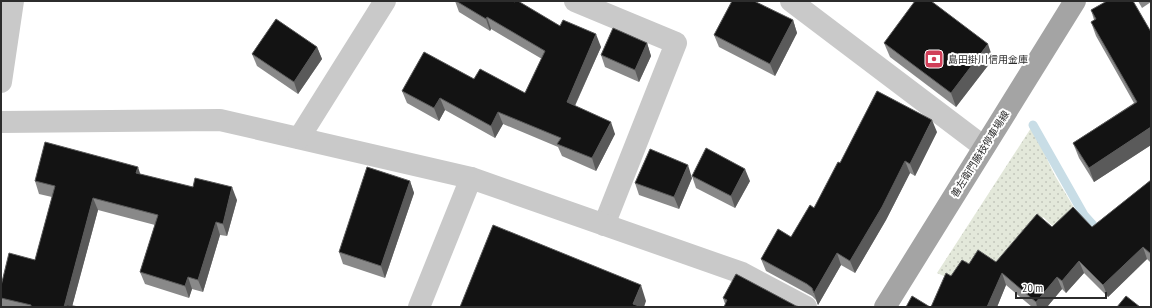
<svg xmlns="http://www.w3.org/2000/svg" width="1152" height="308" font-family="'PT Sans Narrow','Noto Sans JP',sans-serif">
	<defs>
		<pattern id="garden-dots" width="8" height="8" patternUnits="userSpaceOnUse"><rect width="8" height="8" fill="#e3e8da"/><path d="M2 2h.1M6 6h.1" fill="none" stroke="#c3c7bb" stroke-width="1.8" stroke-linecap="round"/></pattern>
	</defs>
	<rect width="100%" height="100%" fill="#fff"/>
	<path fill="url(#garden-dots)" d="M1031,128l11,20 12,26 22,37 -21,17 -12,-11 -45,49 -43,15 -18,-8z"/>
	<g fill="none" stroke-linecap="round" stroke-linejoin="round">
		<path stroke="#c8dde6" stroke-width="9" d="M1033,125l51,90 17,19"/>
		<g stroke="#c9c9c9" stroke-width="22">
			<path d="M575,1l101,42 -72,182"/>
			<path d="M791,1l193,146"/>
			<path d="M1,82l12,-81"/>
			<path d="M1,122l219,-2 251,58 271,95 64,34"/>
			<path d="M299,138l86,-137"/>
			<path d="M419,307l52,-129"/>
		</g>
		<path stroke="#a4a4a4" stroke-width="22" d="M885,307l190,-306"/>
	</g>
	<g fill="#898989">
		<path d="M455,1h58l47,25 41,21 -26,59 40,28 -19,37 -34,-15 -4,-9 -55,-23 -8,14 -50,-28 -6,11 -32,-18 -5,-12 72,-12 51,14 17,-34 -51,-30 -1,2 -31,-19z"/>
		<path d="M1107,1l44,144 -57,37 -15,-24 -6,-15 61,-40 -38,-67 -5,-14 3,-2 -3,-10z"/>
		<path d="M1138,1h13v1l-9,6z"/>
		<path d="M793,20l4,13 -22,43 -56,-29 -5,-12z"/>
		<path d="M647,43l4,13 -12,26 -34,-15 -4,-12z"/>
		<path d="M884,43l109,16 -37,48 -66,-50z"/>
		<path d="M317,47l5,12 -24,35 -41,-28 -5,-12z"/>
		<path d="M937,132l-22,44 -5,-3 -24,47 -31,53 -14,-8 -23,40 -2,-5 -4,-4 -46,-25 -5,-12 30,-22 23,-29 26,-45z"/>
		<path d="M140,174l97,26 -10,36 -7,-1 -17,57 -11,-3 -3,9 -44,-14 -5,-12 15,-47 -57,-15 -26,96 7,1h-77l-1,-2v-19l34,-26 17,-63 -13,-3 -4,-13z"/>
		<path d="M692,176l58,5 -15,27 -39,-20z"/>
		<path d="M692,178l-13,31 -40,-14 -4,-12z"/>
		<path d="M1151,180v83l-4,-4 -39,38 -24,-24 -18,20 -4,-4 -15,18h-15l-26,-22 -9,22h-66l20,-31 18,-12 27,-2 56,-35h40z"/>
		<path d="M410,181l4,12 -29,85 -42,-14 -4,-12z"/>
		<path d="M723,298l73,8 -71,-2z"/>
	</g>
	<g fill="#5a5a5a">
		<path d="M487,17l4,12 -1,2 -4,-12z"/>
		<path d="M793,20l4,13 -22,43 -5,-12z"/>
		<path d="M596,34l5,13 -30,67 -4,-12z"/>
		<path d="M647,43l4,13 -12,26 -4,-12z"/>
		<path d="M988,44l5,15 -37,48 -5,-14z"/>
		<path d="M317,47l5,12 -24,35 -4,-12z"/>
		<path d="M440,98l5,12 -6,11 -5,-13z"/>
		<path d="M498,112l5,12 -8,14 -4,-12z"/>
		<path d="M932,120l5,12 -22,44 -5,-12z"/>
		<path d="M611,122l4,12 -19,37 -4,-13z"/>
		<path d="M1151,127v18l-57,37 -5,-14z"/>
		<path d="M905,161l5,12 -24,47 -31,53 -5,-12z"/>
		<path d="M688,165l4,13 -13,31 -5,-12z"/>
		<path d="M138,167l4,12 -6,-6z"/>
		<path d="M745,169l5,12 -15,27 -4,-12z"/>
		<path d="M410,181l4,12 -29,85 -4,-12z"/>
		<path d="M232,187l5,13 -10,36 -4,-12z"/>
		<path d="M93,198l5,12 -26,97h-8z"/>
		<path d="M216,222l4,13 -17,57 -5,-12z"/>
		<path d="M1143,247l4,12 -39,38 -5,-12z"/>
		<path d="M837,253l4,12 -23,40 -4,-12z"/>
		<path d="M1079,261l5,12 -18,20 -4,-12z"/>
		<path d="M1002,273l4,12 -9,22h-10z"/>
		<path d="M188,277l4,12 -3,9 -4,-12z"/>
		<path d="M1057,277l5,12 -15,18h-10l-1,-5z"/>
		<path d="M641,285l5,16 -2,6h-10l-1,-3z"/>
	</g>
	<g fill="#131313" stroke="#5a5a5a">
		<path d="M456,1h57l2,1v-1h3l42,25 3,-6 33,14 -29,68 44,20 -19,36 -35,-14 4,-6 -63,-26 -7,14 -51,-28 -6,10 -32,-17 22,-39 50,27 6,-10 45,24 20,-42 -58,-34 -1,2z"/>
		<path d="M732,1h22l39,19 -23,44 -56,-29z"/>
		<path d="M915,1h16l57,43 -37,49 -67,-50z"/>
		<path d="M1107,1h26l18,31v95l-62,41 -16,-25 64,-41 -46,-80 5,-3 -5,-9z"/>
		<path d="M276,19l41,28 -23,35 -42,-28z"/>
		<path d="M613,28l34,15 -12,27 -34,-15z"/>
		<path d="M877,91l55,29 -22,44 -5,-3 -23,46 -32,54 -13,-8 -23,40 -2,-5 -5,-4 -46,-25 17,-30 13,8 19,-32 4,3 24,-46 2,1z"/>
		<path d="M45,142l93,25 -2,6 57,14 2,-9 37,9 -9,37 -7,-2 -18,58 -10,-3 -3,9 -45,-14 18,-57 -65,-17 -29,109h-33v-2l-30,-7v-12l8,-33 26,7 20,-74 -20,-5z"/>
		<path d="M706,148l39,21 -14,27 -39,-20z"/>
		<path d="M650,149l38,16 -14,32 -39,-14z"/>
		<path d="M367,167l43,14 -29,85 -42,-14z"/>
		<path d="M1151,180v74l-8,-7 -40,38 -24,-24 -17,20 -5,-4 -21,25 -34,-29 -15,34h-56l15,-34 5,3 11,-16 7,4 9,-14 18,12 41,-48 15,13 21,-20 19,20z"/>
		<path d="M493,225l148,60 -8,19 9,3h-182z"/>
		<path d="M736,274l60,32 5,1h-77l3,-7 -4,-2z"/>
		<path d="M912,296l18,11h-24z"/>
		<path d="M1126,296l14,11h-23z"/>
		<path d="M67,305l12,2h-13z"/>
	</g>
	<defs>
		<g id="bank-square" transform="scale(1)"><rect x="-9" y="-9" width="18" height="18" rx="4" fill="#d13f59" stroke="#fff"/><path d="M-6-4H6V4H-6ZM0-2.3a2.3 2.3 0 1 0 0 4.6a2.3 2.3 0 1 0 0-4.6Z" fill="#fff"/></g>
	</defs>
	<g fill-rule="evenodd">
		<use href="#bank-square" x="934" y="59"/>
	</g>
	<g text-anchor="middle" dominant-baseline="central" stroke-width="4" stroke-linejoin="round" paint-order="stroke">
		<g font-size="10" fill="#2c2c2c" stroke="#fff" text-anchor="start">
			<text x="948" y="59">島田掛川信用金庫</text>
		</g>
		<g font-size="10" fill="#2c2c2c" stroke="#fff">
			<text transform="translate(980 154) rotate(-58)">善左衛門藤枝停車場線</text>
		</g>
	</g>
	<rect width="1152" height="308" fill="none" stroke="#2c2c2c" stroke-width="4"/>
	<path d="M1016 292v6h90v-6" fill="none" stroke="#2c2c2c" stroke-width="2"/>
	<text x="1022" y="292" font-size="12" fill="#2c2c2c" stroke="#ffffff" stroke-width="3" paint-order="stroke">20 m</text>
</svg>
